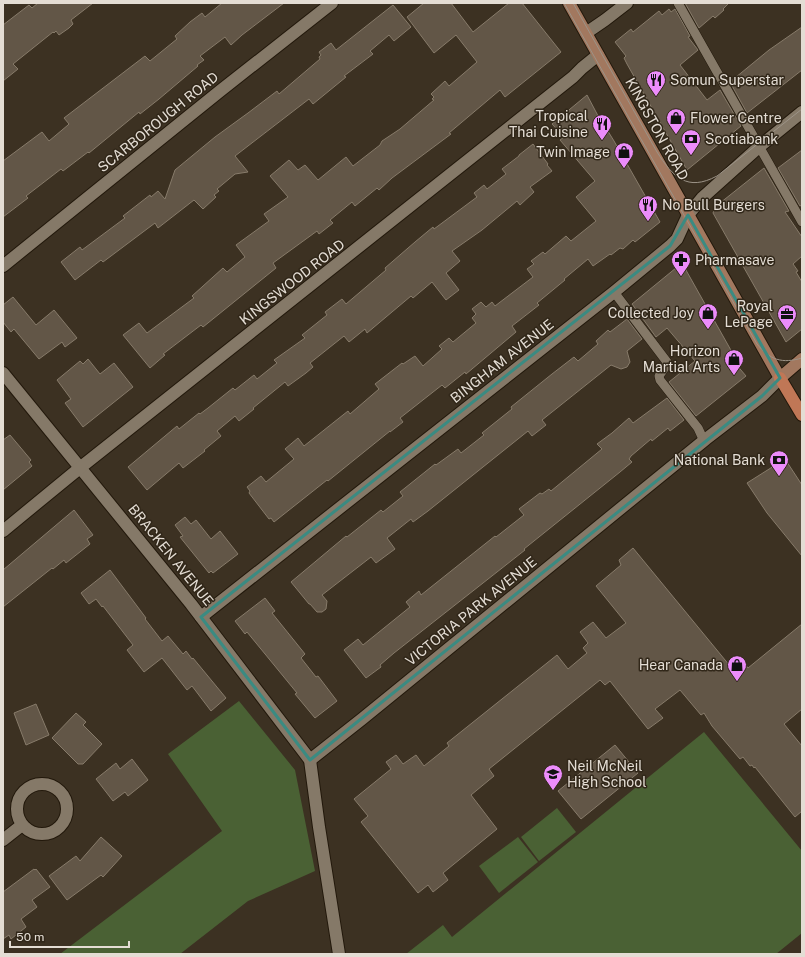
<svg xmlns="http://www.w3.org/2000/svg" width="805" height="957" font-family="'Public Sans',sans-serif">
	<rect width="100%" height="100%" fill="#3c3122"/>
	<g fill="#4a6134">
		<path d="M239,701l56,69 20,101 -67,30 -68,53h-120l162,-123 -54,-77z"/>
		<path d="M704,732l98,119v82l-26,21h-370l37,-29 9,12z"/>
		<path d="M557,808l19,24 -37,29 -18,-24z"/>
		<path d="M518,837l20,25 -39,31 -20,-27z"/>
	</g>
	<g fill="#625647" stroke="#877b6a">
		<path d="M38,3h55l-22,17 2,4 -4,4 -10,7 -3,-4 -2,2 -1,-1 -40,32 5,5 -15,12v-56l26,-20 3,3z"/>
		<path d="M222,3h62l-42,32 -11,10 -6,-8 -25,19 4,4 -7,5 1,1 -39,33 -19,15 -1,-2 -50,41 -1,-1 -25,19 -2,-2 -35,27 2,2 -25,19v-56l39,-29 7,9 19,-16 1,-1 -5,-6 81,-62 5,5 27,-22 -2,-3 15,-14 12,-9 3,4z"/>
		<path d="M424,3h27l22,29 36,-29h13l39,49 -56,45 -5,-7 -51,43 2,1 -59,44 -13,12 -2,-2 -22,18 -3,-4 -22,18 3,3 -14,11 -2,-3 -44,32 3,5 -73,59 -2,-2 -38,29 2,1 -15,13 -27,-33 16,-12 8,10 47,-35 -2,-2 31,-28 4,4 18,-15 -9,-12 33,-24 -5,-7 24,-17 -18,-21 19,-16 9,10 7,-5 13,15 28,-23 7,9 27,-21 2,-4 18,-12 34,-29 -2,-1 2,-2 -3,-3 14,-13 4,5 28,-24 -21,-27 -22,18 -27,-36z"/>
		<path d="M685,3h44l-6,6 1,1 -9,8 -2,-2 -14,12z"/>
		<path d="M393,5l18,22 -17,14 -5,-6 -19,16 3,3 -29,22 2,1 -33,27 -4,-5 -74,57 13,16 -13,2 -18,15 2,2 -5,4 2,2 -13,12 -9,-9 -36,28 -3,-5 -52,39 -2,-2 -26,20 -14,-18 19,-15 2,3 43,-32 -2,-2 27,-21 1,2 7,-6 7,8 10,-29 40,-33 33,-24 29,-22 2,3 41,-35 -1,-2 2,-2 -2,-3 12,-9 5,7z"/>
		<path d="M669,9l2,3 4,-3 15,27 -2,1 10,13 -18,15 27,35 13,-10 21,36 -54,44 -60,-106 -3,-6 2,-2 -11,-14 16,-13 2,3 26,-21 3,4z"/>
		<path d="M802,27v43l-55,43 -17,-31 39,-32z"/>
		<path d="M587,95l18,34 1,-1 8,13 46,81 -25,20 -2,-2 -10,9 -3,-1 -9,7 -1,-1 -17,12 -5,-7 -24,20 1,1 -28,23 2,2 -27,21 4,6 -50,42 -1,-2 -20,16 -3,-3 -42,33 3,4 -13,10v-1l-62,50 -1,-1 -53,42 -3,-4 -2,1 -20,-26 1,-2 -3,-4 14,-11 5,6 28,-23 -9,-10 13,-11 6,8 44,-35 2,3 29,-25 -4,-5 27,-21 1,1 12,-8 8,10 19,-17 -3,-3 10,-8 4,4 23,-19 -4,-5 4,-4 -4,-5 9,-7 5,5 6,-5 3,4 38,-29 -6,-8 7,-5 -3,-3 12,-9 2,2 21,-18 5,5 25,-20 -20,-24 19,-16 -35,-41 4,-3 -12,-13z"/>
		<path d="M533,144l15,20 -1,1 5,6 -22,16 4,5 -14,13 -3,-4 -35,29 -30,21 8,10 -14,12 13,17 -13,10 -14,-18 -19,16 -2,-2 -44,37 -2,-4 -16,13 -5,-6 -34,27 3,4 -7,6 -18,13 -3,-4 -32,26 1,1 -15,12 -4,-5 -18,15 4,5 -17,14 1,1 -22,17 -4,-5 -32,27 -19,-23 49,-41 2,3 20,-16 1,1 8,-6 25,-20 2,2 19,-15 3,4 20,-16 -3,-3 31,-22 -3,-3 25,-20 -2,-3 17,-13 4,5 40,-34 -1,-2 30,-26 18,-15 1,2 43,-32 -3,-4 10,-8 3,4 19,-15 -4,-5 17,-13v-1z"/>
		<path d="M802,150v55l-2,1 -22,-38z"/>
		<path d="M764,168l25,43 -4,1 17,25v19l-9,8 5,7 -2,1 6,10v47l-16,13 -73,-129 2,-6z"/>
		<path d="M682,263l55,98 -2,2 11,13 -50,40 -27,-34 26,-21 -28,-33 -11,9 -24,-33z"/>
		<path d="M13,297l23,28 18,-15 23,28 -12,9 -3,-5 -23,17 -25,-30 -3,3 -8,-10v-17z"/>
		<path d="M627,319l15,20 -15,12 3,11 -3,5 -6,2 -10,-4 -69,55 4,5 -14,11 -4,-5 -100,80 -15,11 -2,-3 -24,19 8,11 -19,14 -5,-6 -49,38 5,6 -1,8 -4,3h-5l-7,-8h-1l-18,-22 55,-46 1,1 34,-27 2,2 20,-16 -3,-4 35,-28 1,1 22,-16 3,4 23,-18 -2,-2 30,-24 -1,-2 41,-33 22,-17 4,4 20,-17 -2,-3 12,-11 2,2z"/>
		<path d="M88,359l12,15 14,-11 19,24 -50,40 -18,-24 6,-4 -14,-19 23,-19 3,3z"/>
		<path d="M667,398l17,22 -14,11 -2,-3 -16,13 -1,-2 -20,17 -2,3 3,3 -12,10 -96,77 1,1 -131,103 -14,12 1,2 -15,11 -22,-28 14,-11 5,6 47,-38 -4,-5 13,-11 2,4 74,-59 1,1 28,-22 -5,-6 21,-16 2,1 7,-5 2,2 51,-42 -5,-5 15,-11 17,-15 4,5z"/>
		<path d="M10,435l21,25 -2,2 3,4 -29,24v-50z"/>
		<path d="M785,459l17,26v71l-35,-43 -20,-30z"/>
		<path d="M74,510l19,25 -6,4 3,5 -24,19 -2,-3 -11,9 -1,-1 -49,39v-37z"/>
		<path d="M185,517l6,7 5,-4 15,19 9,-8 18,23 -25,19 -2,-2 -2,2 -29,-36 3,-1 -8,-11z"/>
		<path d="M633,548l97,118 10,-8 8,10 54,-44v85l-18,15 18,22v65l-7,6 -40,-50 -1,1 -2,-3 -2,1 -7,-9 -3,2 -28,-33 -8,-13 -3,2 -21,-25 -25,19 8,9 -15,11 -38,-48 -5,4 -5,-5 -111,89 5,7 -23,19 26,34 -54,44 5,7 -15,12 -5,-7 -10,8 -57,-71 7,-6 -14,-17 37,-30 -5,-7 10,-7 7,9 13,-9 8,11 25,-20 -2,-3 110,-88 11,14 19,-16 -4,-5 5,-5 -8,-11 13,-10 13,16 20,-15 -30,-37 25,-21 -2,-5z"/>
		<path d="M110,570l36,48 -1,1 17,22 6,-5 15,18 3,-3 6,8 1,-1 33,40 -15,13 -19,-25 -5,4 -25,-32 -18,14 -17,-22 6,-5 -30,-39 -1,1 -6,-8 -7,5 -8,-11z"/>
		<path d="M265,598l10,13 -3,2 33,41 -4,4 15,19 2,-1 19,25 -22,17 -20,-24 2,-1 -50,-61 -2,2 -10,-13z"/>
		<path d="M36,704l13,31 -23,10 -12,-32z"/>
		<path d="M76,713l10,9 -3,3 19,19 -19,20h-5l-26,-26z"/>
		<path d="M615,745l23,28 -57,46 -23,-28z"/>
		<path d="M132,759l16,21 -20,16 -3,-4 -12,9 -17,-22 20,-16 4,6z"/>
		<path d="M101,837l21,19 -19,21 -2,-2 -34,25 -18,-24 27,-20 4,5z"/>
		<path d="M34,869l1,1 1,-1 14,18 -18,13 5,7 -16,12 5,8 -15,12 -2,-4 -6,4v-47z"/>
	</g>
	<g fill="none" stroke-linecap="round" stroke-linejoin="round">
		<g stroke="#22180b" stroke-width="10">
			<g id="lane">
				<path d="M678,3l124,219"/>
				<path d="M614,292l53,70 -1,4 -7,10 1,4 38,48 6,13"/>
			</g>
		</g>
		<g stroke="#22180b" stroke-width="14">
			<g id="street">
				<path d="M586,33l19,-13 22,-17"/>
				<path d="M3,266l217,-175 112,-88"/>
				<path d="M3,373l188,231 119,156 9,67 20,127"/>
				<path d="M3,531l78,-64 492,-390 9,-9 16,-13"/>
				<path d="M201,617l413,-325 56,-46 7,-7 11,-24 14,-17 58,-52 42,-34"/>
				<path d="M310,760l52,-41 344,-280 56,-43 18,-18"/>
				<circle cx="42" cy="809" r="25"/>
				<path d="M3,840l19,-15"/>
			</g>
		</g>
		<g stroke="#22180b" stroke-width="14">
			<path id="secondary" d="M569,3l211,375 22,-19"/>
		</g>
		<g stroke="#22180b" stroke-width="14">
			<path id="primary" d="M780,378l22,37"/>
		</g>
		<use href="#lane" stroke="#857968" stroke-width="9"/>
		<use href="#street" stroke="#857968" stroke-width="12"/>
		<use href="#secondary" stroke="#a2785f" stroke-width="12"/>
		<use href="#primary" stroke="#c07756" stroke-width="12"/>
		<g stroke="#9c9387" stroke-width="1">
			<path d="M564,3l193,341c13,16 25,20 45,14"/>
			<path d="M573,3l84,149c16,25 30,40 60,24l85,-67"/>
		</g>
	</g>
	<path fill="none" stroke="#3a8b82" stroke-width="3" stroke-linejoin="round" d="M688,215l92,163 -18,18 -452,364 -109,-143 469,-371z"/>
	<defs>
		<g id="restaurant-pin" transform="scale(1)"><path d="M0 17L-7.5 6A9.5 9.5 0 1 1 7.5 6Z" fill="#ec8cfb" stroke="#312719"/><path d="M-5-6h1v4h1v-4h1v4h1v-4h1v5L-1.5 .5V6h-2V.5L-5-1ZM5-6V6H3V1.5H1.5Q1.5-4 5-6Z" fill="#111"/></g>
		<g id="shop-pin" transform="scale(1)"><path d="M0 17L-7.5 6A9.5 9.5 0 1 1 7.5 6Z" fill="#ec8cfb" stroke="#312719"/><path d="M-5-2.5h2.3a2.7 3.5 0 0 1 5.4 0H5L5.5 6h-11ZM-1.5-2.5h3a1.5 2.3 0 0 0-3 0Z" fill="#111"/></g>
		<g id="bank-pin" transform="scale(1)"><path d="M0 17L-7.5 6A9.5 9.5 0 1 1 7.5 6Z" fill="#ec8cfb" stroke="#312719"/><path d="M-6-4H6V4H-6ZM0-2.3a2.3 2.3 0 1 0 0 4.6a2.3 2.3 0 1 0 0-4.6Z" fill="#111"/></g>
		<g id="pharmacy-pin" transform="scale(1)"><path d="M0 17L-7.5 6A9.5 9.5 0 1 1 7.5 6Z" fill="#ec8cfb" stroke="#312719"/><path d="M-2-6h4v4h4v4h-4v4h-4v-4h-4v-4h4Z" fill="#111"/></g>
		<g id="office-pin" transform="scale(1)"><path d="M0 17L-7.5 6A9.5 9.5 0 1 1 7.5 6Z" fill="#ec8cfb" stroke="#312719"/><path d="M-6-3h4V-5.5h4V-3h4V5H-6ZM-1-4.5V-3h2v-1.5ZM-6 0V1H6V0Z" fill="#111"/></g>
		<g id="school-pin" transform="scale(1)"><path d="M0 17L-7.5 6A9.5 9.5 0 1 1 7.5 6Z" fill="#ec8cfb" stroke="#312719"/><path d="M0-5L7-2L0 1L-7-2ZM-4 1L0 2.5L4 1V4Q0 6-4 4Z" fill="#111"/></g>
	</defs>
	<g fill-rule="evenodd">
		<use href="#restaurant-pin" x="656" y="80"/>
		<use href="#shop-pin" x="676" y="118"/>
		<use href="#restaurant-pin" x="602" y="124"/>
		<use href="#bank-pin" x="691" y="139"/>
		<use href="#shop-pin" x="624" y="152"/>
		<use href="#restaurant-pin" x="648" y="205"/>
		<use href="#pharmacy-pin" x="681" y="260"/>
		<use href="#shop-pin" x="708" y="313"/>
		<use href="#office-pin" x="787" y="314"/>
		<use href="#shop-pin" x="734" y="359"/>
		<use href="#bank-pin" x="779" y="460"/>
		<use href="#shop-pin" x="737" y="665"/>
		<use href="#school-pin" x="553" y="774"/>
	</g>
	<g text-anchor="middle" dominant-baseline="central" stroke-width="3" stroke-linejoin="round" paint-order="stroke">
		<g font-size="14" fill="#e4ddd4" stroke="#312719" text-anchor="end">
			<text x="670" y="80" text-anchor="start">Somun Superstar</text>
			<text x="588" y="116">Tropical<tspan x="588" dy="16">Thai Cuisine</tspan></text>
			<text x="690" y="118" text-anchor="start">Flower Centre</text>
			<text x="705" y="139" text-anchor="start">Scotiabank</text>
			<text x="610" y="152">Twin Image</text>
			<text x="662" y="205" text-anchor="start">No Bull Burgers</text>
			<text x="695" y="260" text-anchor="start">Pharmasave</text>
			<text x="773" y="306">Royal<tspan x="773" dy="16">LePage</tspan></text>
			<text x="694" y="313">Collected Joy</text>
			<text x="720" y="351">Horizon<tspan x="720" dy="16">Martial Arts</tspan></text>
			<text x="765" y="460">National Bank</text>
			<text x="723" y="665">Hear Canada</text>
			<text x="567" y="766" text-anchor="start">Neil McNeil<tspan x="567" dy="16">High School</tspan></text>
		</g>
		<g font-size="14" fill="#e4ddd4" stroke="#312719">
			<text transform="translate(158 122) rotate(-39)">SCARBOROUGH ROAD</text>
			<text transform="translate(657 129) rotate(61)">KINGSTON ROAD</text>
			<text transform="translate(292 282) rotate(-38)">KINGSWOOD ROAD</text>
			<text transform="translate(502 361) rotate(-38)">BINGHAM AVENUE</text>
			<text transform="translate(171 555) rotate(51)">BRACKEN AVENUE</text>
			<text transform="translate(471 611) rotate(-39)">VICTORIA PARK AVENUE</text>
		</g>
	</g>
	<rect width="805" height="957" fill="none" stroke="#e4ddd4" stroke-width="8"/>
	<path d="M10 941v6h119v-6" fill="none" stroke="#e4ddd4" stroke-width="2"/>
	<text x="16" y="941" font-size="12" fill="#e4ddd4" stroke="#312719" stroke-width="3" paint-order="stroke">50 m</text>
</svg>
